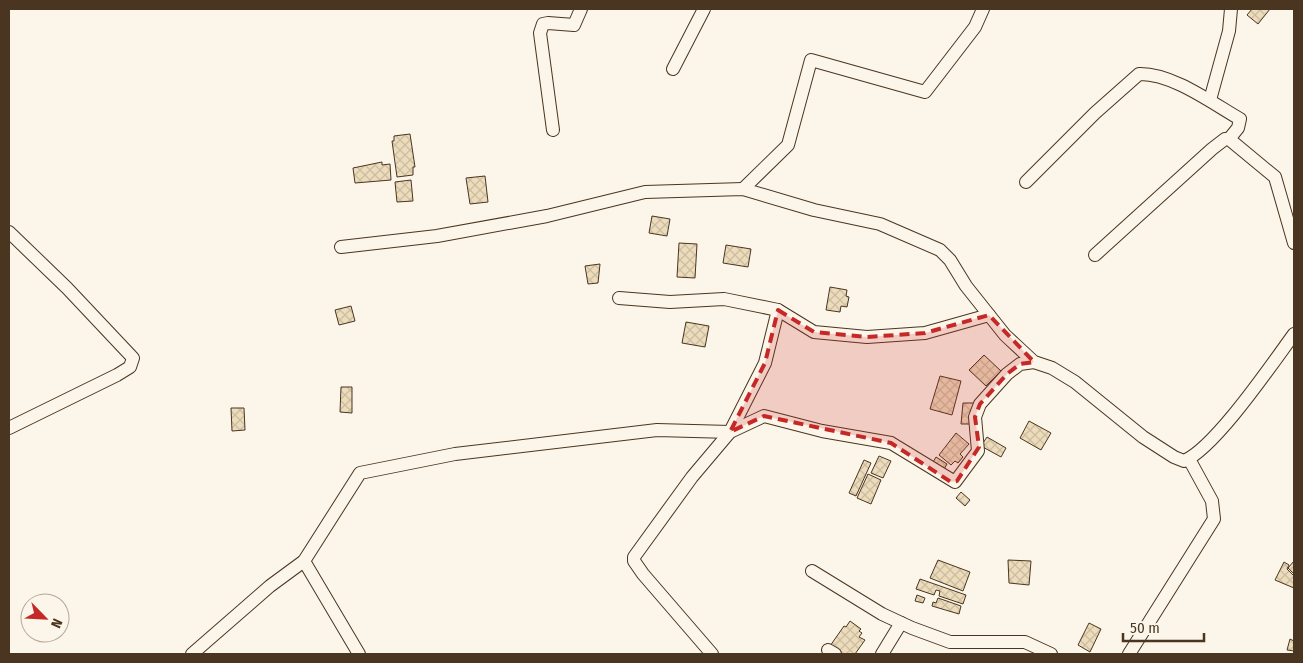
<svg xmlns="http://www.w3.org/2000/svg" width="1303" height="663" font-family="'Fira Sans Condensed',sans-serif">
	<defs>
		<pattern id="building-cross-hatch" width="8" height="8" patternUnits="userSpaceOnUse" patternTransform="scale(1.25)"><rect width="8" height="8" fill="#ecdcbc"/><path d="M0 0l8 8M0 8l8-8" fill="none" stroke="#ccbda1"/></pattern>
	</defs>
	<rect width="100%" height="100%" fill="#fbf6e9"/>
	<g fill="url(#building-cross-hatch)" stroke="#4a3520">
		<path d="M1252,9h18l-12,15 -11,-9z"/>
		<path d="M410,134l5,33h-2v8l-16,2 -5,-36h2v-5z"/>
		<path d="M382,162v3l8,-1 1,16 -36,3 -2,-15z"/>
		<path d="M485,176l3,26 -18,2 -4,-26z"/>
		<path d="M411,180l2,21 -16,1 -2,-20z"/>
		<path d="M652,216l18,3 -3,17 -18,-3z"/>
		<path d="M679,243l18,1 -2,34 -18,-1z"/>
		<path d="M726,245l25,4 -3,18 -25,-4z"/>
		<path d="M600,264l-2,19 -10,1 -3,-18z"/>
		<path d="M830,287l17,3 -1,6 3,1 -2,10 -6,-1 -1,6 -14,-2z"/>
		<path d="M351,306l4,15 -16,4 -4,-15z"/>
		<path d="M686,322l23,4 -4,21 -23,-4z"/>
		<path d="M984,355l17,16 -15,15 -17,-16z"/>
		<path d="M940,376l21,5 -9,34 -22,-6z"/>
		<path d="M341,387h11v26l-12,-1z"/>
		<path d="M963,403h11l-2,21h-11z"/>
		<path d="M231,408h13l1,22 -13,1z"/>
		<path d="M1029,421l22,12 -10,17 -21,-12z"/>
		<path d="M956,433l13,11 -9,10 3,3 -5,6 -3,-2 -4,4 -12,-10z"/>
		<path d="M987,437l19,11 -5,9 -20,-11z"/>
		<path d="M879,456l12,5 -8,17 -12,-5z"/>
		<path d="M936,457l11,7 -4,7 -11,-7z"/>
		<path d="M864,460l7,3 -15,33 -7,-3z"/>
		<path d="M868,474l13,6 -10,24 -14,-6z"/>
		<path d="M961,492l9,8 -5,6 -9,-8z"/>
		<path d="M938,560l32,12 -7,19 -33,-13z"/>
		<path d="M1008,560l23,1 -2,24 -20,-2z"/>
		<path d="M1294,561v13l-6,-6z"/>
		<path d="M1284,562l5,3 -2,4 7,7v12l-19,-8z"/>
		<path d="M920,579l46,16 -3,9 -24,-8 1,-5 -4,-1 -2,5 -18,-6z"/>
		<path d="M917,595l8,3 -2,5 -8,-2z"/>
		<path d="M938,598l23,8 -2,8 -27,-8 1,-4 3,1z"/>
		<path d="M850,621l11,8 -2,2 3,2 -3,4 6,3 -10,14h-13l-12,-8 14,-20 2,1z"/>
		<path d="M1089,623l12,6 -11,23 -12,-7z"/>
		<path d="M1290,639l4,2v10l-7,-1z"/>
	</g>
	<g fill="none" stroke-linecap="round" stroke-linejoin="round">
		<g stroke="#4a3520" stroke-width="14">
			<g id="minor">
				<path d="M673,69l31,-60"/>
				<path d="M1210,100l19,-69 2,-22"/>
				<path d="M553,130l-13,-97 3,-9 5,-1 26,2 7,-16"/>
				<path d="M1229,139l46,38 19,66"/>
				<path d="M1026,182l69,-69 44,-39c33,-1 73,29 101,45l-2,9 -9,11h-4l-13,10 -117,106"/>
				<path d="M743,189l45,-44 23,-85 114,32 50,-65 8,-18"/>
				<path d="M9,232l58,56 66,70 -3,9 -13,8 -108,53"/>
				<path d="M341,247l96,-11 110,-20 98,-24 98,-3 71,21 66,14 60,26 10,10 16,26 39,49 29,27 18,6 23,14 68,55 31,20 10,4c31,-13 88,-97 110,-127"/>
				<path d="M619,298l51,4 54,-3 54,11 36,22 53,5 58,-4 64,-18"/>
				<path d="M304,561l55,93"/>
				<path d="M812,571l70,43 30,14 38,14h75l26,12"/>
				<path d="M828,650l7,4"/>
				<path d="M192,654l78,-68 34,-25 56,-88 95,-19 202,-24 73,2 34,-16 58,15 69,12 64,39 23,-31 -3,-34 5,-13 27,-30 13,-10 14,-2"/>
				<path d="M712,654l-69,-80 -9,-13v-4l58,-80 38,-45 35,-69 13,-53"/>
				<path d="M882,654l19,-31"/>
				<path d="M1129,654l85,-135 -2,-18 -23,-42"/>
			</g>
		</g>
		<use href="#minor" stroke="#fbf6e9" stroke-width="12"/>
	</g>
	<path fill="#c62828" fill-opacity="0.2" stroke="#c62828" stroke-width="4" stroke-dasharray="10 6" stroke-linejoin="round" d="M778,310l36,22 53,5 58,-4 64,-18 45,47 -14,2 -13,10 -27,30 -5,13 4,30 -22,34 -6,1 -60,-39 -127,-27 -34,16 35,-69z"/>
	<rect width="1303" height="663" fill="none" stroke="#4a3520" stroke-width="20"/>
	<g transform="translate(45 618) rotate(114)"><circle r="24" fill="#fbf6e9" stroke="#b4a999"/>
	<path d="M0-4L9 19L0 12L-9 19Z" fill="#c62828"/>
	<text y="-8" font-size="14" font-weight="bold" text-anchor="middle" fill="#4a3520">N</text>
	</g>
	<path d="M1123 633v8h81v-8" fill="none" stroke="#4a3520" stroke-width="2.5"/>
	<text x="1130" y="633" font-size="15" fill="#4a3520" stroke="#fbf6e9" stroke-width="4" paint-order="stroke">50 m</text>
</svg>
